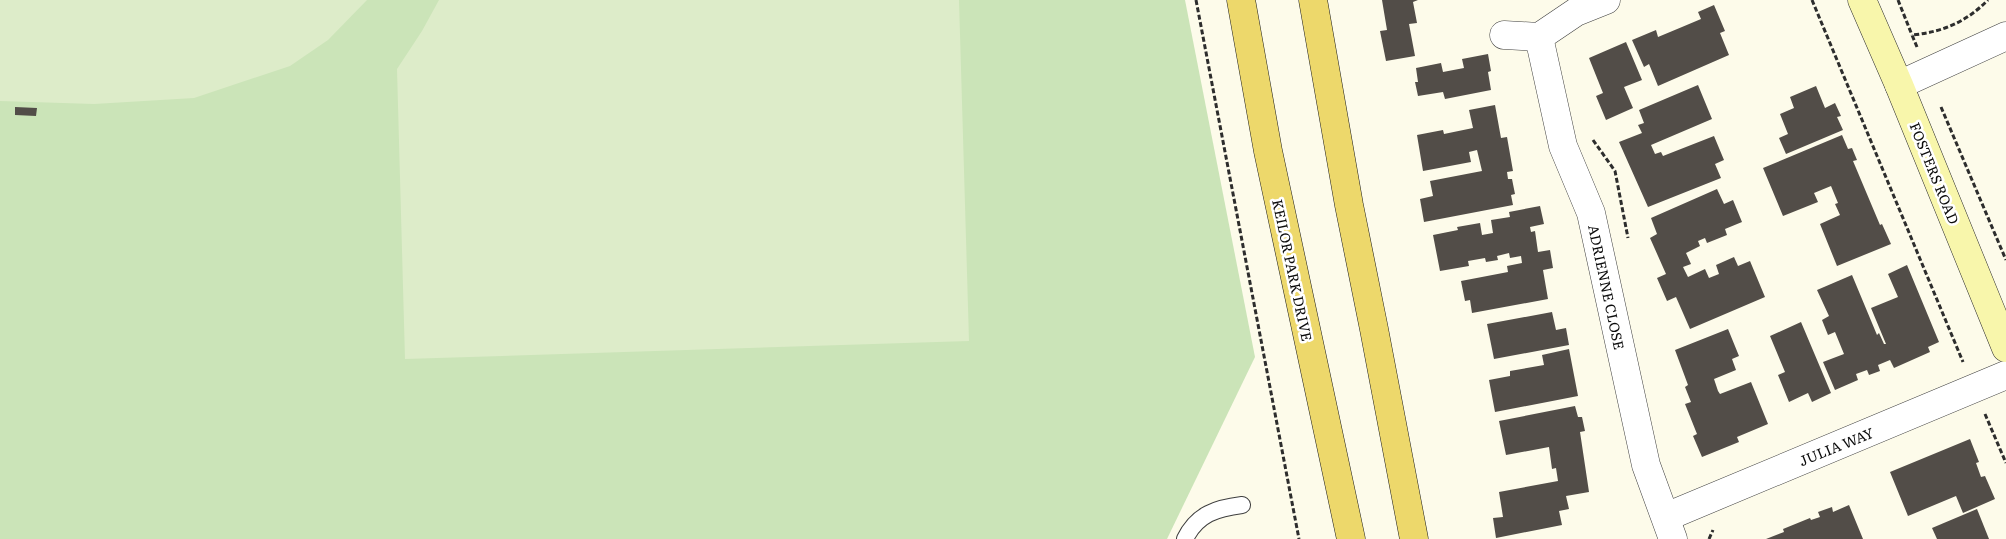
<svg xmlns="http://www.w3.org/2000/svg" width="2006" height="539" font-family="Literata,serif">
	<rect width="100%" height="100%" fill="#fdfbea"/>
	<path fill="#cbe4b8" d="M0,0h1185l70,357 -88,182h-1167z"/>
	<g fill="#ddecc9">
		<path d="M0,0h367l-39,40 -38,26 -96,32 -100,6 -94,-3z"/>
		<path d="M439,0h520l10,341 -564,18 -8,-290 25,-38z"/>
	</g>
	<g fill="#524d48">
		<path d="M1382,0h36l-5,2 4,21 -8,1 6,32 -29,5 -6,-30 7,-1z"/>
		<path d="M1714,5l11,26 -5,2 9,22 -71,31 -9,-22 -5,3 -12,-27 24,-10 2,7 24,-10 19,-8 -3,-7z"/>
		<path d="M1626,42l16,38 -18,7 9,21 -27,12 -10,-24 7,-3 -14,-35z"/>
		<path d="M1488,54l3,17 -3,1 3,18 -46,9 -2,-7 -25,4 -3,-14h3l-2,-14 25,-5 2,9 21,-4 -2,-9z"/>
		<path d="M1698,85l14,34 -61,26 4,9 6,-2 2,4 51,-20 10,24 -9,4 6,14 -73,29 -29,-65 23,-9 -4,-8 6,-2 -5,-13z"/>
		<path d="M1816,86l9,22 10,-5 6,13 -4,1 6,13 -57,24 -7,-16 9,-4 -8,-20 14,-6 -4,-11z"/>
		<path d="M1495,105l6,33 6,-1 6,34 -6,1 1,7h4l3,15 -4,1 2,10 -89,17 -4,-23 13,-3 -3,-15 52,-10 -5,-21 -8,2 2,10 -48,9 -6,-36 26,-5 1,4 29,-6 -4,-18z"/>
		<path d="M15,107l22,1 -1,8 -21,-1z"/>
		<path d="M1842,135l6,14 4,-1 5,12 -4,1 27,64 2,-1 9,20 -54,22 -17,-42 20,-9 -5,-11 3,-1 -7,-17 -17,7 4,9 -35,14 -20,-48z"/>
		<path d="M1717,189l7,15 9,-4 9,22 -17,7 2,6 -20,8 -2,-5 -7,3 2,5 -14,7 5,11 -8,3 5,10 17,-8 4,9 10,-4 -3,-9 18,-8 4,9 12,-5 15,36 -75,32 -14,-32 -9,4 -10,-23 9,-4 -16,-36 7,-4 -6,-16z"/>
		<path d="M1540,206l4,18 -14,3 1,5 4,-1 3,21 12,-2 3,18 -10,2 5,29 -76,14 -2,-13 -5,1 -4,-20 47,-9 -1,-6 15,-3 -1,-7 -11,2 -1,-5 -12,3 1,4 -12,2 -1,-4 -17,3 1,5 -29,5 -7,-36 25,-5 -1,-3 23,-4 2,12 11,-2 -2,-13 19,-3 -1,-5z"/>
		<path d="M1907,265l32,77 -11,5 2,5 -36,16 -4,-8 -12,5 2,6 -11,4 -2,-5 -11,4 2,6 -23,10 -12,-28 21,-8 -9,-22 -7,3 -6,-15 7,-4 -12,-26 35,-15 25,60 2,-2 5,11h2l-15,-36 27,-11 -10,-23z"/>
		<path d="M1552,312l4,18 10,-2 3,17 -75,14 -7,-35z"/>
		<path d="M1801,322l30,71 -19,9 -4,-9 -19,9 -11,-27 7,-3 -15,-36z"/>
		<path d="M1728,329l11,27 -7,3 4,11 -22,9 4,12 2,3 31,-12 17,42 -31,13 2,5 -37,15 -9,-21 4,-2 -12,-30 6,-2 -6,-15 3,-2 -13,-35z"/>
		<path d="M1569,349l9,47 -83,16 -6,-32 21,-4v-5l34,-6 -2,-10z"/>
		<path d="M1575,406l3,11h4l3,14 -5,1 9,60 -23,4 3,13 -10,2 3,14 -66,13 -3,-20 10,-1 -4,-25 59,-11 -2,-13 -4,1 -3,-22 -43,8 -7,-34z"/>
		<path d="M1970,439l9,23 -3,1 5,14 4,-1 10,23 -32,14 -7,-17 -48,20 -18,-44z"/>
		<path d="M1849,505l14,34h-97l18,-7 -1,-3 27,-11 1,2 9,-3 -2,-5 14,-5 1,5z"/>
		<path d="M1977,509l12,30h-52l-5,-11z"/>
	</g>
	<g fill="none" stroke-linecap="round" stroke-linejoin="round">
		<g stroke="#3e3e3e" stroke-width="18">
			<path id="lane" d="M1185,539c12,-25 32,-31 57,-34"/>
		</g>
		<g stroke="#3e3e3e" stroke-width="29">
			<g id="street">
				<path d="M1504,35l35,2 37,-25 30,-12"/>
				<path d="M1539,37l24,109 28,67 55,252 27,74"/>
				<path d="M1899,85l107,-49"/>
				<path d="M1666,517l340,-142"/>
			</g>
		</g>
		<g stroke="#2d2d2d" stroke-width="29">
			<path id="secondary" d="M1862,0l37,85 107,263"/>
		</g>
		<g stroke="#1c1c1c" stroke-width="29">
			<g id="primary">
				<path d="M1241,0l27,151 83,388"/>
				<path d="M1313,0l36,205 25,124 40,210"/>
			</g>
		</g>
		<g stroke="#2d2d2d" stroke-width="3" stroke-dasharray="5 2.5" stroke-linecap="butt">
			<path d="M1196,0l103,539"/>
			<path d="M1812,0l151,362"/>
			<path d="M1898,0l14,35"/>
			<path d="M1917,47l-5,-12c31,-3 54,-13 76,-35"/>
			<path d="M1941,107l65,153"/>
			<path d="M1593,140l22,31 13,67"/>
			<path d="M1985,414l21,49"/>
			<path d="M1709,539l4,-9"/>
		</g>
		<use href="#lane" stroke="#fff" stroke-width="16"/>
		<use href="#street" stroke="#fff" stroke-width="28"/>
		<use href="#secondary" stroke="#f8f6ab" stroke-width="28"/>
		<use href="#primary" stroke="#edd86b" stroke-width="28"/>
	</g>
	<g text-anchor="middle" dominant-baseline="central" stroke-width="5" stroke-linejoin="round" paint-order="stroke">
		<g font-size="14" fill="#0b0b0b" stroke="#fff">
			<text transform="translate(1935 173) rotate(68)">FOSTERS ROAD</text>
			<text transform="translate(1293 270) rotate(78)">KEILOR PARK DRIVE</text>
			<text transform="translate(1607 287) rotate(78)">ADRIENNE CLOSE</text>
			<text transform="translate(1836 446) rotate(-22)">JULIA WAY</text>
		</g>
	</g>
</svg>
